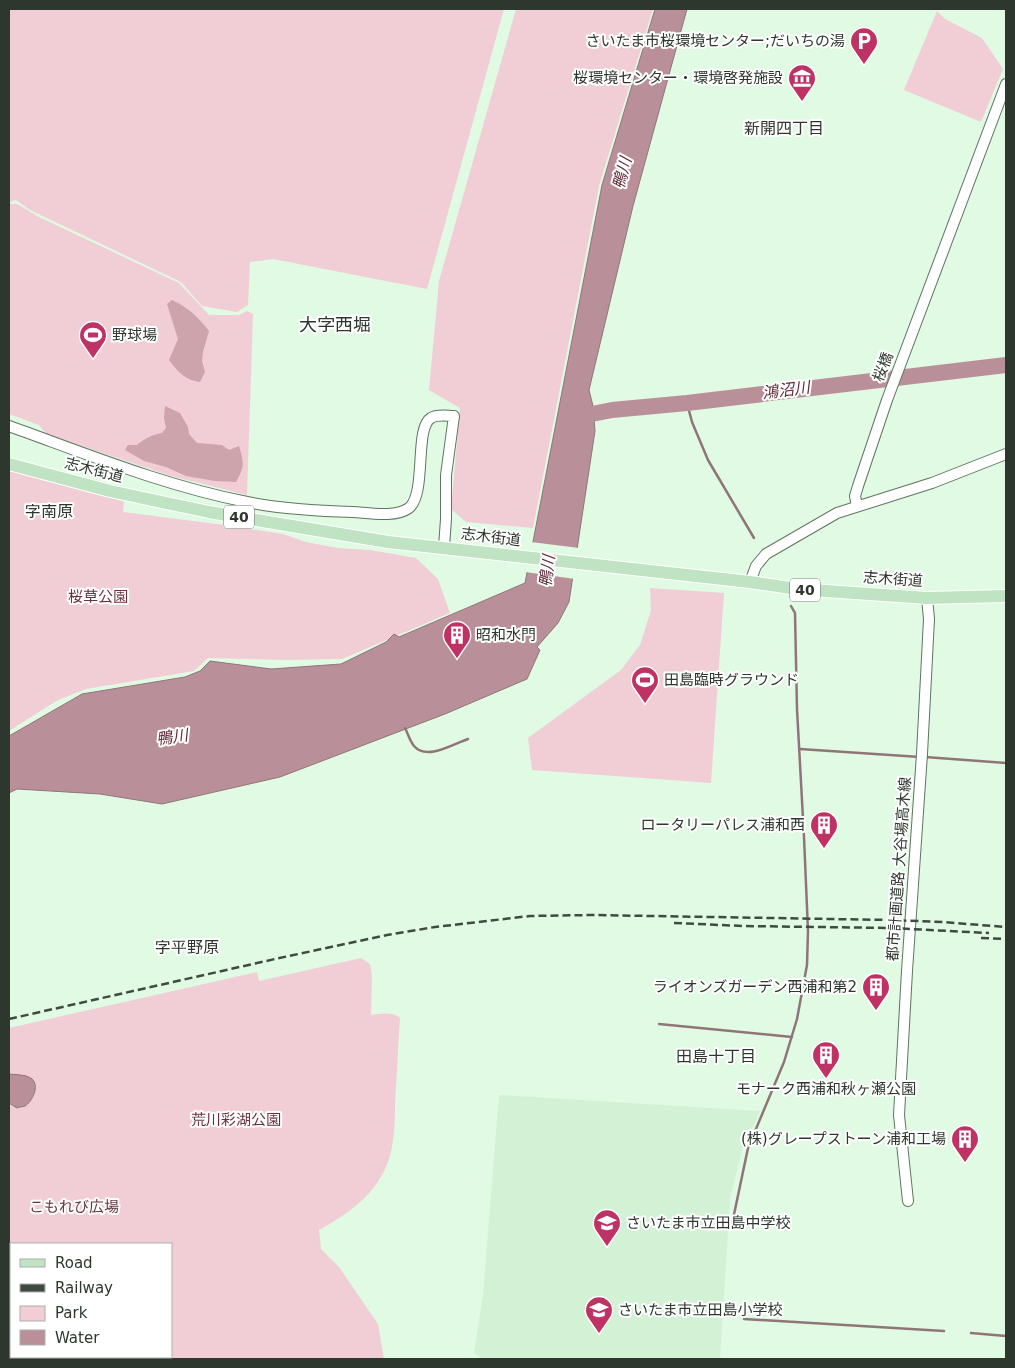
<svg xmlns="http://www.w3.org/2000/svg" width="1015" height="1368" font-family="'DejaVu Sans','Noto Sans JP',sans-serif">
	<rect width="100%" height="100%" fill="#e1fae3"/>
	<path fill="#d3f2d5" d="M499,1095l261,16 -18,40 -12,48 -10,160h-237l-9,-6 9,-58z"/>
	<g fill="#f1ced5" fill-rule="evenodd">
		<path d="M9,9h495l-77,280 -154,-30 -23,3 -2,43 -11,7 -35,-6 -21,-24 -151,-72 -14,-10 -7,2z"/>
		<path d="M516,9h137l-54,177 -66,342 -67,-6 -15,-13 9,-101 -31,-18 10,-109z"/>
		<path d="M937,11l8,8 37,19 21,31 -22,53 -77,-32z"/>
		<path d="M9,204h8l22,13 140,66 30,32h30l8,-4 6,3 -6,181 -76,-19 -125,-42 -7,-9 -30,-11z"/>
		<path d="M9,470l115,30 -1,12 101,13 59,9 23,8 32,6 32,2 46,8 22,21 12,34 -108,46 -55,1 -79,-2 -14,13 -108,18 -28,11 -49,31z"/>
		<path d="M650,588l74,5 -13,190 -179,-13 -4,-32 93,-68 19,-25 11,-35z"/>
		<path d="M361,958l9,6 2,12 -1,39c10,-1 21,-4 29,3 -2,28 -3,56 -5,84 0,12 0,25 -2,38 -5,45 -37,70 -74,90l2,19 18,18 39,57 6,35h-375v-331l248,-56 2,9zM11,1244h160v113h-160z"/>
	</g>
	<g fill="#cda3ac">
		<path d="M172,300c16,7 27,18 37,31l-6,21 -1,9 3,11 -5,10c-15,-2 -22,-10 -31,-22l9,-21 -11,-35z"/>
		<path d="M165,406l15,7 8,14 1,7 8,9 25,2 7,5 10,-4c5,17 6,20 -3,36l-21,-1 -29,-5 -20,-9 -22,-6 -19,-11 3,-5h9c8,-7 15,-10 25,-12l4,-5 -2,-10z"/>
	</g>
	<g fill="#b99099" stroke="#8f7579">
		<path d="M655,9h32l-54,197 -44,184 4,16 2,25 -26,171 -11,21 -21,24 3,3 -13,29 -82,35 -165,63 -118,27 -62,-10 -83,-5 -8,4v-57l73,-42 103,-17 15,-6 10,-10 61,8 70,-5 45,-22 8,-8 5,3 126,-54 77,-398z"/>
		<path d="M9,1074c7,1 17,0 23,5 8,7 0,23 -7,27 -3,1 -6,1 -8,2l-8,-5z"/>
	</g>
	<path fill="#e1fae3" d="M531,542l48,6 -4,31 -50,-7z"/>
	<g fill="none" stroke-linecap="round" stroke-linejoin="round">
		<g stroke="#8f7579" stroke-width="2.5">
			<path d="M687,403l5,19 16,38 46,78"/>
			<path d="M405,728c3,6 5,13 9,18 13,15 39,-2 54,-7"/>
			<path d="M800,749l120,8"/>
			<path d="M925,757l81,6"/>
			<path d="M659,1024l133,13"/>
			<path d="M732,1224l16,-76 36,-86 13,-43 10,-54 1,-34 -4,-94 -7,-128 -2,-96 -4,-7"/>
			<path d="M744,1319l200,12"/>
			<path d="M971,1333l35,3"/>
		</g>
		<path stroke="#b99099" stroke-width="16" d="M572,418l40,-8 75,-7 319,-38"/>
		<g stroke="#5e7460" stroke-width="12">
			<g id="minor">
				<path d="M9,426c78,28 156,60 238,76 35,7 70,9 106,10 16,1 42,6 56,-4 18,-15 5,-80 22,-90 6,-4 16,-2 23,-2l-8,59v44l-2,28"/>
				<path d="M857,506l-2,-10 3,-10 29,-86 119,-316"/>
				<path d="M750,582l6,-16 10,-12 71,-41 95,-30 74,-29"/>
				<path d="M908,1201l-9,-86 8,-144 15,-217 7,-135 -2,-21"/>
			</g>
		</g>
		<g stroke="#fff" stroke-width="14">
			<path id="major" d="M9,464l101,27 99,21 179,30 362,40 47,7 130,9 79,-2"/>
		</g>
		<use href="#minor" stroke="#fff" stroke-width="10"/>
		<use href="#major" stroke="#bfe3c3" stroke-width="12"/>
		<g stroke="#3f4b40" stroke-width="2.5" stroke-dasharray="8 4" stroke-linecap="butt">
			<path d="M674,923l70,3 146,2 99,5"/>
			<path d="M981,938l25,1"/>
			<path d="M9,1019l266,-60 112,-24 48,-8 95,-11 63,-1 297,5 52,2 64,5"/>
		</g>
	</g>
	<defs>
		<g id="parking-pin" transform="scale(1.4375)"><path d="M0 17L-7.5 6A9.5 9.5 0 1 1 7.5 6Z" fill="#be3264" stroke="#fff"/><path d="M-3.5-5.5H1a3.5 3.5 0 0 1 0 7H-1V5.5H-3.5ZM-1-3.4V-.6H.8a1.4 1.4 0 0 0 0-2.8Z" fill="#fff"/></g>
		<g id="museum-pin" transform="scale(1.4375)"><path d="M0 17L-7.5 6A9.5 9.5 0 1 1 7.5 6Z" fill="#be3264" stroke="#fff"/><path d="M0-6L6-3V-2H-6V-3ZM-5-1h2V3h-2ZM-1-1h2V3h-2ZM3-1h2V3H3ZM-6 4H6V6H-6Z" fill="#fff"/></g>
		<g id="stadium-pin" transform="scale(1.4375)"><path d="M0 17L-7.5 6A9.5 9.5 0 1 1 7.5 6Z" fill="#be3264" stroke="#fff"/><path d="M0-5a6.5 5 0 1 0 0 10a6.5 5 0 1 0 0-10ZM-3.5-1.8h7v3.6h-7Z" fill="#fff"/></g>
		<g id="building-pin" transform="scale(1.4375)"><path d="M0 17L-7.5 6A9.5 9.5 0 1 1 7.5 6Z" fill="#be3264" stroke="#fff"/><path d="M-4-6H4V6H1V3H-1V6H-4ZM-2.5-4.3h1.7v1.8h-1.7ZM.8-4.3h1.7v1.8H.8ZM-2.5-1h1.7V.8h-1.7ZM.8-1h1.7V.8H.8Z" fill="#fff"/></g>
		<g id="school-pin" transform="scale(1.4375)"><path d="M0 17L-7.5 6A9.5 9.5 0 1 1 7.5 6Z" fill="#be3264" stroke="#fff"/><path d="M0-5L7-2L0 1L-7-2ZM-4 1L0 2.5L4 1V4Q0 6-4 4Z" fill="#fff"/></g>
	</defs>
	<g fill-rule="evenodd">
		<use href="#parking-pin" x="864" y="41"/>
		<use href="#museum-pin" x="802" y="78"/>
		<use href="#stadium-pin" x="93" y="335"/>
		<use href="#building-pin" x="457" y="635"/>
		<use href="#stadium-pin" x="645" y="680"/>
		<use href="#building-pin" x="824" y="825"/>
		<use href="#building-pin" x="876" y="987"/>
		<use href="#building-pin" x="826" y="1055"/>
		<use href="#building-pin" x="965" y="1139"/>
		<use href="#school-pin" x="607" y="1223"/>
		<use href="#school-pin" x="599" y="1310"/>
	</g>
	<g text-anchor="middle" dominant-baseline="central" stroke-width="4" stroke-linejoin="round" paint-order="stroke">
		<g fill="#fff" stroke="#6c736d" stroke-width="1">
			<rect x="224" y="505.5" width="30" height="23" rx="4"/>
			<rect x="790" y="578.5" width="30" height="23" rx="4"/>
		</g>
		<g font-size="14" font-weight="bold" fill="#2d372e">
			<text x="239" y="517">40</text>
			<text x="805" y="590">40</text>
		</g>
		<g font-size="15" fill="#2d372e" stroke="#fff" text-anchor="end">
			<text x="845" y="41">さいたま市桜環境センター;だいちの湯</text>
			<text x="783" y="78">桜環境センター・環境啓発施設</text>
			<text x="112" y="335" text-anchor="start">野球場</text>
			<text x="476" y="635" text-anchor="start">昭和水門</text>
			<text x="664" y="680" text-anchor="start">田島臨時グラウンド</text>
			<text x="805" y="825">ロータリーパレス浦和西</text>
			<text x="857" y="987">ライオンズガーデン西浦和第2</text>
			<text x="826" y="1089" text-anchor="middle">モナーク西浦和秋ヶ瀬公園</text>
			<text x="946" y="1139">(株)グレープストーン浦和工場</text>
			<text x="626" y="1223" text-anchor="start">さいたま市立田島中学校</text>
			<text x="618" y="1310" text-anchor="start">さいたま市立田島小学校</text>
		</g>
		<g font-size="15" fill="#2d372e" stroke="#fff">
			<text transform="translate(883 367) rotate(-69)">桜橋</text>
			<text transform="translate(94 470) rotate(14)">志木街道</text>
			<text transform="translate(491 537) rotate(7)">志木街道</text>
			<text transform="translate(893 579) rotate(4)">志木街道</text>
			<text transform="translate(899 869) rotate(-86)">都市計画道路 大谷場高木線</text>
		</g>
		<g font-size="15" fill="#693241" stroke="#fff">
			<text x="98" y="597">桜草公園</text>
			<text x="236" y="1120">荒川彩湖公園</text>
			<text x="74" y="1207">こもれび広場</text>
		</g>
		<g font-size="16" fill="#2d372e" stroke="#fff">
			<text x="784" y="128">新開四丁目</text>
			<text x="49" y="511">字南原</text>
			<text x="187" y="947">字平野原</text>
			<text x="716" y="1056">田島十丁目</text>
		</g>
		<g font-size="16" font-style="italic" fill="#612b3a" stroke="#fff">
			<text transform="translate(622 173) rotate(-75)">鴨川</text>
			<text transform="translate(786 390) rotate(-7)">鴻沼川</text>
			<text transform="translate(547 571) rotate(-83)">鴨川</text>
			<text transform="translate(172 737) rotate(-8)">鴨川</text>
		</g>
		<g font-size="18" fill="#2d372e" stroke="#fff">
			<text x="335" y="324">大字西堀</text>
		</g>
	</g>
	<rect width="1015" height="1368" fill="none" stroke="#2d372e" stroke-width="20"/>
	<rect x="10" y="1243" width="162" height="115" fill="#ffffff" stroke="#abafab"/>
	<rect x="20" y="1259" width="25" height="8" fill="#bfe3c3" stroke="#abafab"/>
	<text x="55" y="1268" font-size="15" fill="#2d372e">Road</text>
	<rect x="20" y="1284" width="25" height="8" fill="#3f4b40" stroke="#abafab"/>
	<text x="55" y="1293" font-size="15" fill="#2d372e">Railway</text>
	<rect x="20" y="1306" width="25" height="15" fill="#f1ced5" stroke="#abafab"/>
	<text x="55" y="1318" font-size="15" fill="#2d372e">Park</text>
	<rect x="20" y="1330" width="25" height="15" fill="#b99099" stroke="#abafab"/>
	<text x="55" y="1343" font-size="15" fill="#2d372e">Water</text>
</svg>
